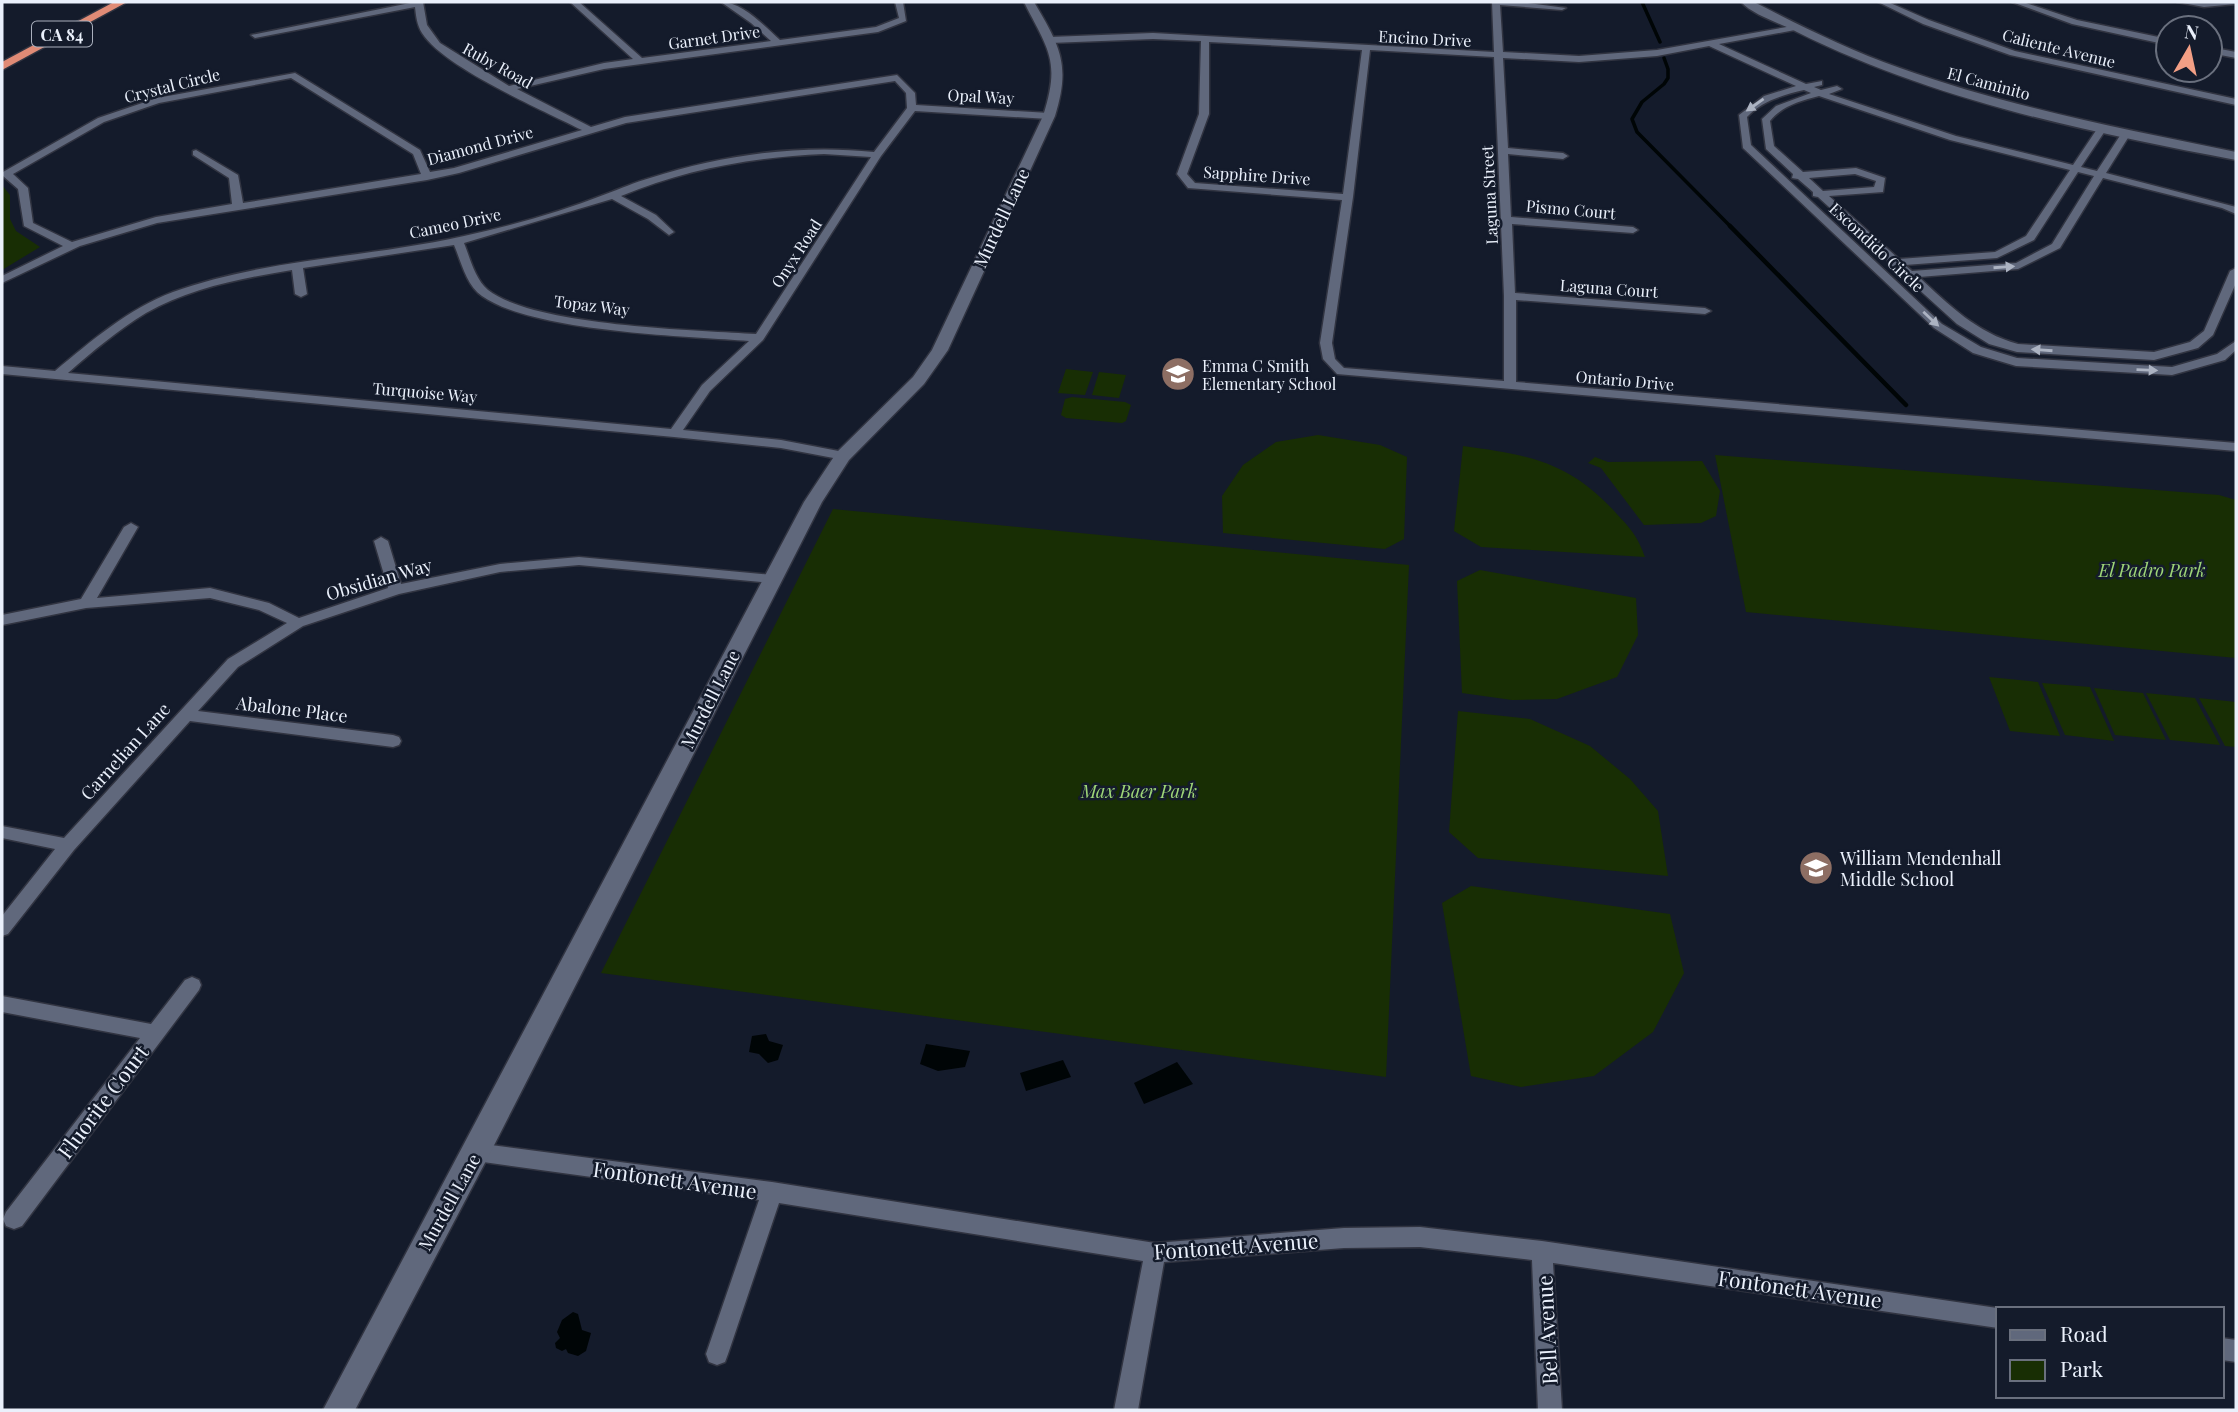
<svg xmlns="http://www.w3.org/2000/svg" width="2238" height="1412" font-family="'Playfair Display',serif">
	<rect width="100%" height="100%" fill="#141b2b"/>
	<g fill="#182e04">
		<path d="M2,185l8,10v24l6,12 24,16 -38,23z"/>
		<path d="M1066,369l27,3 -8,23 -27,-2z"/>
		<path d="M1099,372l27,3 -7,23 -27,-3z"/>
		<path d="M1072,397l53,5 6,3 -5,16 -4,2 -56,-5 -5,-3 4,-16z"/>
		<path d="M1318,435l62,10 27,12 -3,82 -19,10 -162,-16 -1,-37 21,-31 33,-23z"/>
		<path d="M1463,446c66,9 106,15 153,67 15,16 22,24 29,44l-164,-10 -27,-16z"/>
		<path d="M1715,455l504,40 17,5v158l-490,-46z"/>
		<path d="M1595,457l13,5 94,-1 18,30 -4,25 -15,7 -57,2 -43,-57 -13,-5z"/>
		<path d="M833,509l576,56 -23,512 -785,-104z"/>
		<path d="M1480,570l156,28 2,37 -21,42 -60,22 -45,1 -50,-7 -5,-112z"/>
		<path d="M1989,677l49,5 22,54 -50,-5z"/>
		<path d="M2042,683l48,4 24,54 -49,-6z"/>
		<path d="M2094,688l49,5 23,47 -51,-5z"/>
		<path d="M2146,693l49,5 25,47 -50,-5z"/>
		<path d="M2199,698l37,4v45l-11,-1z"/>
		<path d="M1458,711l72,8 60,27 40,33 28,32 10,65 -190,-18 -29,-26z"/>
		<path d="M1471,886l199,28 14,59 -31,59 -59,44 -73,11 -50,-11 -29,-173z"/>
	</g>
	<g fill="#000506">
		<path d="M766,1034l3,7 14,4 -5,15 -10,3 -9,-9 -10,-2 3,-16z"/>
		<path d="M926,1044l44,7 -5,16 -27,4 -18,-7z"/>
		<path d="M1063,1060l8,17 -45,14 -6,-18z"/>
		<path d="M1177,1062l16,22 -49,20 -10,-21z"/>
		<path d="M573,1312l5,2 4,16 9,3 -5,18 -8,5 -10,-3 -2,-4 -4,2 -6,-3 -1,-5 5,-5 -3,-6 5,-12z"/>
	</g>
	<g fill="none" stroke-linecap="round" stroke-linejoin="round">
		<g stroke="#000506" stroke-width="3.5">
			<path d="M1642,2l18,40"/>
			<path d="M1664,58l4,11v9l-4,6 -22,18 -10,17 5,13 95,96"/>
		</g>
		<path stroke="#000506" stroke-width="4.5" d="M1730,226l176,179"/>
		<g stroke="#313441" stroke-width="3">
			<g id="street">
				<path d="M415,2h8l4,23 13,18 69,43 95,-23 29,-4 -63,-57h9l63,56 129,-17 -20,-18 -30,-21c22,0 43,24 59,38l96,-13 23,-9 -4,-16h8l3,19 -28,11 -274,37 -87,20 74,38 34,-10 272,-42 18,18 1,12 133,8 5,3 -5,3 -134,-8 -34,45 -118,184 -53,51 -27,39 98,10 68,13v6l-5,1 -63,-12 -107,-11 -672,-63v-8l53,5c36,-30 73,-62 118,-79 94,-34 194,-34 291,-56 47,-10 96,-24 142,-42 14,-5 29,-12 44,-16 72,-23 149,-34 224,-26l33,-44 -1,-15 -11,-12 -269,42 -167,50 -32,7 -270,43 -77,23 -78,37v-7l61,-30 -39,-20 -6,-37 -15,-13v-4l95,-54 59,-20 138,-25 125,77 10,22 24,-4 128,-38c-39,-20 -138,-62 -160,-97 -5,-8 -6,-17 -7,-26l-160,31 -4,-3zM291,78l122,76 8,20 -178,29 -5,-28 -42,-25 -3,1v4l36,23 3,26 -76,13 -84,25 -39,-19 -5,-35 -15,-14 91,-52 55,-19zM824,154l47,3 -115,177c-62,-4 -222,-8 -268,-44 -13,-11 -18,-32 -24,-47l148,-44 36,20 21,16 5,-3 -18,-17 -35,-19c65,-27 133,-39 203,-42zM454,245c7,16 12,40 28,51 51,36 202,40 267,45l-47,44 -31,44 -603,-56c25,-22 50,-43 78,-60 44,-25 97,-35 146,-43l3,24 6,3 6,-3 -4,-26z"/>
				<path d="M1492,2h28l46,6 -4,2 -62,-5 3,47 76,4 78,-6 141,-25 1,2 -4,3 -76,14 87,40 16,-3v4l-8,2 7,3 16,-4 5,3 -13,5 127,42 117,29 26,-39h6l2,2 -26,39 16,4 26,-40h6l2,2 -25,40 130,34v7l-14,-6 -119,-30 -43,70 -42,21 -99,8c30,28 58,56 99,67l136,8 36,-10 14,-11 26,-60 6,-3v15l-23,52 -15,13 -44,12 -137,-8 -28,-8 -32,-20 -64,-58 -5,-1v-4l-70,-64 -5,-1v-4l-15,-13 -6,-1 1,-4 -27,-25 -4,-30 14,-13 35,-13 -7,-3c-21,5 -42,11 -57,27l4,28 191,179 39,23 36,11 155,9 45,-13 19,-13v9l-11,10 -53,15 -156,-9 -43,-13 -39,-25 -191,-180 -4,-33 25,-19 32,-10 -87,-40 -52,10 -78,6 -76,-4 5,90 55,5 5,3 -5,3 -55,-5 3,63 122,10 5,3 -5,3 -121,-9 3,69 190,15 6,3 -6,3 -189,-14v82l720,61v8l-899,-77 -14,-15 -3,-16 22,-143 -154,-12 -11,-14 22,-60 2,-73 -48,-2 -103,4 -4,-3 4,-3 103,-4 341,19zM1209,42l153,8 -19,144 -148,-11 -8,-9 22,-60zM1370,50l124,7 10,239v85l-160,-13 -9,-9 -3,-16 21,-146zM1819,96l131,44 120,30 -44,66 -31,16 -96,7 -70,-63 54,-4 2,-14 -29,-10 -53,4 -29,-26 -4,-25c12,-15 30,-20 49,-25zM2078,172l16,4 -42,68 -36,19 -104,8 -7,-6 92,-7 37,-18zM1855,174l21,7 -2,6 -51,4 -14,-13z"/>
				<path d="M1878,2h10l41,18 86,31 221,48v6l-226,-50 -87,-31z"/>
				<path d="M2012,2h11l54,18 91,19v6l-96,-21z"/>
				<path d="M2177,2h59v2l-32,3z"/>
				<path d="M2210,47l26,5v6l-26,-5z"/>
				<path d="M131,523l7,4 -41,71 113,-10 59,15 30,15 89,-30 -14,-47 7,-4 7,4 13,43 99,-20 79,-7 194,18 7,4 -7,4 -194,-18 -79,7 -101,22 -96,32 -65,41 -40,44 195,24 6,2 2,4 -2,4 -6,2 -203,-26 -116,129 -66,84 -6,2v-20l53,-67 -53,-11v-12l62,12 164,-179 59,-36 -28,-13 -49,-12 -124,10 -84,17v-10l79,-16 43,-72z"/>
				<path d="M192,977l7,3 2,5 -2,5 -177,236 -8,3 -8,-3 -3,-7 3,-7 134,-174 -138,-26v-16l149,28 34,-44z"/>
				<path d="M476,1143l296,39 383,61 189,-15 76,-1 122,14 462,68h-6v19l-445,-65 9,147h-24l-6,-150 -112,-13 -76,1 -180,14 -26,148h-24l29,-149 -364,-58 -51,151 -3,8 -8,3 -8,-3 -3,-8 53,-154 -283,-39 -7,-3 -3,-6 3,-6z"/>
				<path d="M2222,1338l14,2v22l-14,-2z"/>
			</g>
		</g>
		<g stroke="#313441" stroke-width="3">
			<g id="secondary">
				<path d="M1024,2h10c26,44 37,63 21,114l-107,234 -24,34 -75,76 -27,42 -336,659 -131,249h-32l481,-908 33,-50 76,-75 19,-27 111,-234c18,-56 5,-66 -19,-114z"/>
				<path d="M1741,2h13c47,24 95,48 146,66 109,39 223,61 336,84v8c-149,-28 -303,-60 -439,-128 -17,-9 -44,-17 -56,-30z"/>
			</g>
		</g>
		<g stroke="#313441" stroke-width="3">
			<path id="highway" d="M114,2h13l-125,68v-8z"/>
		</g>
		<use href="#street" fill="#60687c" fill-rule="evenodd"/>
		<use href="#secondary" fill="#60687c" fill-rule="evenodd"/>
		<use href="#highway" fill="#e08b76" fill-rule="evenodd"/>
	</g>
	<defs><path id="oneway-solid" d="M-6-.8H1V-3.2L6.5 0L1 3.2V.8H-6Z" transform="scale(1.75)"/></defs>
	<g fill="#acb3c2">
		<use href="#oneway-solid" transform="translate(1755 105) rotate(145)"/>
		<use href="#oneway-solid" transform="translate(2004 267) rotate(-4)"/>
		<use href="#oneway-solid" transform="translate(1931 319) rotate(43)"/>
		<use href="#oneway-solid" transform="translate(2042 350) rotate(-176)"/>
		<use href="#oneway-solid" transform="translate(2147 370) rotate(2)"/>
	</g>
	<defs>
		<g id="school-disc" transform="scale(1.75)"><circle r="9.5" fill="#8d6e63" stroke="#141b2b"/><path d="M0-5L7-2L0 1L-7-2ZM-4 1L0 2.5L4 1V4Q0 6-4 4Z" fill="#fff"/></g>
	</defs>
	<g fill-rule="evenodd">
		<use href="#school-disc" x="1178" y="374"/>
		<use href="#school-disc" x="1816" y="868"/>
	</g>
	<g text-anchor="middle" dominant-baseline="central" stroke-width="5" stroke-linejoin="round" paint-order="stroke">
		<rect fill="#141b2b" stroke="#aab0bd" stroke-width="2" x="32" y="21.5" width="60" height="25" rx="5"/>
		<g font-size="16" font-weight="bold" fill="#eaf0fb">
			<text x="62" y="34">CA 84</text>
		</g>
		<g font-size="16" fill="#eaf0fb" stroke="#141b2b">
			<text transform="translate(714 37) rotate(-8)">Garnet Drive</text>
			<text transform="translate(1425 38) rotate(3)">Encino Drive</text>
			<text transform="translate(2059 48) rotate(14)">Caliente Avenue</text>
			<text transform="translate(498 65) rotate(29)">Ruby Road</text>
			<text transform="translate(1989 83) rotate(15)">El Caminito</text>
			<text transform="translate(172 85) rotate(-14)">Crystal Circle</text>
			<text transform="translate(981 96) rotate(3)">Opal Way</text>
			<text transform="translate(480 145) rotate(-15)">Diamond Drive</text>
			<text transform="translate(1257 175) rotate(4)">Sapphire Drive</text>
			<text transform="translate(1489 195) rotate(-93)">Laguna Street</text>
			<text transform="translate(1571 209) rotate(5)">Pismo Court</text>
			<text transform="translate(455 223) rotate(-12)">Cameo Drive</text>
			<text transform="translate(1877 247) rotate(43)">Escondido Circle</text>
			<text transform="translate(796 253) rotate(-57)">Onyx Road</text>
			<text transform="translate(1609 288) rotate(4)">Laguna Court</text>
			<text transform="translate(592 305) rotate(7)">Topaz Way</text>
			<text transform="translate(1625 380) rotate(5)">Ontario Drive</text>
			<text transform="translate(425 392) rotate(5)">Turquoise Way</text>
		</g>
		<g font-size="16" fill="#eaf0fb" stroke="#141b2b" text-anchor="start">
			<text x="1202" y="365">Emma C Smith<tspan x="1202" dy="18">Elementary School</tspan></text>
		</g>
		<g font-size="18" fill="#eaf0fb" stroke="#141b2b">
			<text transform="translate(1001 218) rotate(-65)">Murdell Lane</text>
			<text transform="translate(379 579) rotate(-16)">Obsidian Way</text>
			<text transform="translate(710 699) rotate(-63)">Murdell Lane</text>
			<text transform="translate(292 709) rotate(7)">Abalone Place</text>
			<text transform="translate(125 751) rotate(-48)">Carnelian Lane</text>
			<text transform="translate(449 1202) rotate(-61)">Murdell Lane</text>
		</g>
		<g font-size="18" font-style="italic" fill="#9ed578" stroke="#141b2b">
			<text x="2152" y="570">El Padro Park</text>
			<text x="1139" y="791">Max Baer Park</text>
		</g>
		<g font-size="18" fill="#eaf0fb" stroke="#141b2b" text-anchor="start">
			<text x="1840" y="858">William Mendenhall<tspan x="1840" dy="21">Middle School</tspan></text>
		</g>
		<g font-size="21" fill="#eaf0fb" stroke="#141b2b">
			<text transform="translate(102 1101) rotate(-53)">Fluorite Court</text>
			<text transform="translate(675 1179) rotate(8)">Fontonett Avenue</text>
			<text transform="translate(1236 1245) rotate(-4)">Fontonett Avenue</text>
			<text transform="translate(1800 1288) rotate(8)">Fontonett Avenue</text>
			<text transform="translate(1546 1330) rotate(-93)">Bell Avenue</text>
		</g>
	</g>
	<rect width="2238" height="1412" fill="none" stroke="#eaf0fb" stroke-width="7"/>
	<rect x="1996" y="1307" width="228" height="91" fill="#141b2b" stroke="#6a707e" stroke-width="2"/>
	<rect x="2010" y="1330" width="35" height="10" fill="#60687c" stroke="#6a707e" stroke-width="2"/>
	<text x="2060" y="1342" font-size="21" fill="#eaf0fb">Road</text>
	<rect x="2010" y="1360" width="35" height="21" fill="#182e04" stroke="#6a707e" stroke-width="2"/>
	<text x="2060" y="1377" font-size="21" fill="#eaf0fb">Park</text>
	<g transform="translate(2189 49) rotate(9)"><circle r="33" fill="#141b2b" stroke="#6a707e" stroke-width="2"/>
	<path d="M0-5L12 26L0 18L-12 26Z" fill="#f39f85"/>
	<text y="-10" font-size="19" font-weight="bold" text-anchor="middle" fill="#eaf0fb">N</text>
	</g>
</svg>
